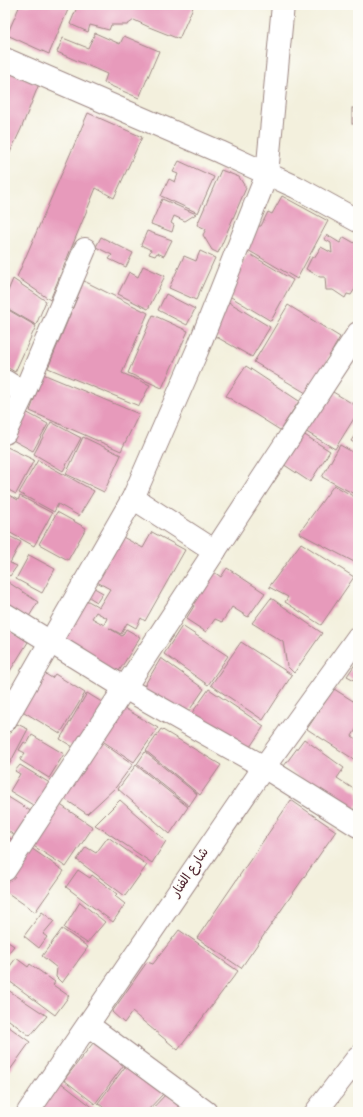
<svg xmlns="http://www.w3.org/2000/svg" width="363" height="1117" font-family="Dekko,'Playpen Sans Arabic',sans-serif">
	<rect width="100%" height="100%" fill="#fdfcf7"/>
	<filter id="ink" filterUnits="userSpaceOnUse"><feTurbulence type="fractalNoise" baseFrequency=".025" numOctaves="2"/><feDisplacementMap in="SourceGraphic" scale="8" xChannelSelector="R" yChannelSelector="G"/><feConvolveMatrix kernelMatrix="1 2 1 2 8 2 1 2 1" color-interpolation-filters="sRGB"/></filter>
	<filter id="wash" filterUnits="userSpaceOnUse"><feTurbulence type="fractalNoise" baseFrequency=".012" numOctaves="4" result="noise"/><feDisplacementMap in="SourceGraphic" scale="16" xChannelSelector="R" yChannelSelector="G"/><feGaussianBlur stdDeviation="0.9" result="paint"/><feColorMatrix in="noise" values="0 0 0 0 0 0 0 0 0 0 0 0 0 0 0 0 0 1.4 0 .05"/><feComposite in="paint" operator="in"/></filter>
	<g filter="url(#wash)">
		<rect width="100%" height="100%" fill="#f3f0dd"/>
		<g id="blocks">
			<g fill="#e79abb" fill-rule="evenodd">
				<path d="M20,5h50l-21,49 -42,-19z"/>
				<path d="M78,5h116l-15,34 -30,-12 -15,-7 -7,5h-16l-2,5 -19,-5 -2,7 -18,-8z"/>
				<path d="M95,33l25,11 4,-8 35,15 -20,47 -35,-15 3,-9 -50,-22 6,-14 25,10z"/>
				<path d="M5,69l34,15 -18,45 -16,34z"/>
				<rect x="352" y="108" width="6" height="16"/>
				<path d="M88,113l54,24 -28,61 -18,-10 -46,112 -33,-23z"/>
				<path d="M179,161l35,16 -16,36 -37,-17 8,-17 6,3 3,-8 -5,-2z"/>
				<path d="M221,170l18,7 7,11 -28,65 -6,-3 -9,-15 3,-6 -9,-4z"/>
				<path d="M282,196l46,25 -31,58 -51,-30 13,-23h2l7,-14 4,2z"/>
				<path d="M162,199l34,15 -11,7 -11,-5 -3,7 3,2 -2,7 -21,-8z"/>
				<path d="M147,231l25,9 -8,16 -7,-3 -2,3 -6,-2 2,-4 -10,-5z"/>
				<path d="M327,235l13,8 4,-6 14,8v28l-4,5 4,3v3l-7,11 -4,-1 -2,4 -12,-8h-7l-1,-13h-5l-14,-8 6,-12 2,1 7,-11 11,6 -1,-10 -7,-4z"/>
				<path d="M101,237l32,16 -7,14 -17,-8 3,-4 -16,-8z"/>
				<path d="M200,251l15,7 -19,42 -27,-12 15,-32 12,5z"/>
				<path d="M248,253l45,27 -22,41 -45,-27z"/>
				<path d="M143,266l22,10 -17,33 -30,-15 11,-22 9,5z"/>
				<path d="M13,279l33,22 -10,24 -31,-18v-9z"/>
				<path d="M84,281l64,32 -26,60 28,12 -11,21 -91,-38z"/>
				<path d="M166,294l29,15 -8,16 -29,-15z"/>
				<path d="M222,298l48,29 -18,30 -46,-26z"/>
				<path d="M288,305l52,32 -13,23 1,9 -17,27 -57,-34z"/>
				<path d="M5,308l31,18 -21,46 -10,-6z"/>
				<path d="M153,315l35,16 -26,57 -34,-15z"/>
				<path d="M246,366l53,35 -19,29 -54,-34z"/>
				<path d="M43,374l96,40 -18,37 -91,-40z"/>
				<path d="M328,389l30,18v5l-23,37 -32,-19z"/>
				<path d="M22,410l26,14 -15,27 -26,-14z"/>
				<path d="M51,422l30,16 -18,33 -29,-17z"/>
				<path d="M358,430v15l-7,-4z"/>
				<path d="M300,432l30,19 -20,31 -30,-20z"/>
				<path d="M83,437l38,18 -17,37 -38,-18z"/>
				<path d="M340,445l18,10v41l-36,-19z"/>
				<path d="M5,446l29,14 -18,34 -11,-6z"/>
				<path d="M38,460l56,31 -15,25 -21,-12 -4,8 -35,-19z"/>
				<path d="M334,485l24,14v6l-2,4 2,1v54l-59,-31z"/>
				<path d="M5,493l13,7 2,-4 32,17 -18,33 -29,-16z"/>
				<path d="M57,512l29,16 -18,32 -29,-16z"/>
				<path d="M152,532l33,18 -40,71 -4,-3 -5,10 -9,-5 -6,11 -12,-6 13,8 4,-7 14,8 -24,39 -61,-35 26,-44 18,10 11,-18 -15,-8 26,-45 22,12zM96,612l11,6 -3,7 -12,-7z"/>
				<path d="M5,534l16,8 -11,21 7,3 -7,10 -5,-3z"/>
				<path d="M301,543l53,34 -33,48 -36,-23 3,-5 -19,-10z"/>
				<path d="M29,555l26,14 -13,24 -26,-14z"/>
				<path d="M227,568l38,25 -17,24 -16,-10 -10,15 -7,-3 -9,13 -20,-13 8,-13 -2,-4 19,-32 10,7z"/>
				<path d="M5,580l33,22 -13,21 -20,-13z"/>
				<path d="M89,585l14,8 -6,9 -13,-8z"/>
				<path d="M271,598l51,35 -28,40 -7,-7 -4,-24 -31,-19z"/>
				<path d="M182,626l46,30 -20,29 -44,-31z"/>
				<path d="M5,627l23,15 -23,37z"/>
				<path d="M241,642l51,33 -29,45 -52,-35z"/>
				<path d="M161,658l43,31 -20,29 -44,-25z"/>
				<path d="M358,660v22l-11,-6z"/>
				<path d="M39,670l13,8 3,-4 30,19 -25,41 -44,-27z"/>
				<path d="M209,689l55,37 -18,27 -59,-33z"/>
				<path d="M334,689l24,15v22l-6,10 6,4v22l-51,-33z"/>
				<path d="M87,693l18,11 -27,46 -18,-11z"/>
				<path d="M119,705l39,23 -24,34 -36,-24z"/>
				<path d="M17,724l11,5 -19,36 -4,-2v-23z"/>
				<path d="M161,729l60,36 -21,30 -54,-44z"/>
				<path d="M32,735l32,19 -15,24 -29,-18 5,-7 -6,-3 5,-8 3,2z"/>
				<path d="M304,739l40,29 -7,10 21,14v12l-7,9 -67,-47z"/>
				<path d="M101,742l32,22 -17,23 -29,27 -28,-19z"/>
				<path d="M145,752l52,42 -8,12 -52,-42z"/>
				<path d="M20,765l33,20 -15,23 -28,-17 10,-17 -5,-3z"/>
				<path d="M136,765l52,42 -18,27 -52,-45z"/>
				<path d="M5,795l32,20 -16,25 -16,-11z"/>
				<path d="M120,800l46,41 -14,22 -47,-32 -10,-6z"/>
				<path d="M291,800l45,31 -95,137 -44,-30z"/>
				<path d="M59,804l34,23 -27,40 -34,-22z"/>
				<path d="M5,835l12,8 -12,15z"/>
				<path d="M108,837l39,28 -22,31 -48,-36 9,-13 10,6z"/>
				<path d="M31,848l33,23 -29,41 -30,-21v-6z"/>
				<path d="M78,870l12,8 2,-3 25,19 -2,2 10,8 -12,18 -47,-35z"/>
				<path d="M80,902l25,20 -18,21 -23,-15z"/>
				<path d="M42,912l12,9 -11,13 4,3 -8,11 -15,-12z"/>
				<path d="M62,929l26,18 -26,36 -6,-6 1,-9 -15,-12z"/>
				<path d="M179,930l59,41 -60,79 -46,-38 -8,11 -12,-11 35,-50 6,2z"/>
				<path d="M5,940l9,6 -9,11z"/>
				<path d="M16,958l12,9 2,-3 25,18 -2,3 16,11 -14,19 -50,-37v-5z"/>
				<path d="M5,988l42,28 -17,20 -25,-19z"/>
				<path d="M5,1024l25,18 -25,35z"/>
				<path d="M97,1038l29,24 -31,42 -31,-24z"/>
				<path d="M128,1063l36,30 -18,19h-37l-11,-9z"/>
				<path d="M60,1082l35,27 -2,3h-56z"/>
				<path d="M167,1093l24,19h-42z"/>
			</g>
		</g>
	</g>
	<g filter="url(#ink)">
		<use href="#blocks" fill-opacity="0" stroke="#9e8884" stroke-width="1"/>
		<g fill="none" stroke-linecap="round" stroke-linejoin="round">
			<g stroke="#9e8884" stroke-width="24">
				<g id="minor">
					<path d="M5,59l215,93 76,35 62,34"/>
					<path d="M5,381l19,12"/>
					<path d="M5,433l19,-40 61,-144"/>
					<path d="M133,498l82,53"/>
					<path d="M5,614l120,74 139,79 94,59"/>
					<path d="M5,721l128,-223 64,-147 70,-177 16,-169"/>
					<path d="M5,870l353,-537"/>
					<path d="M88,1025l118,87"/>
					<path d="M28,1112l236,-345 94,-130"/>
					<path d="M316,1112l42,-55"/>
				</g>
			</g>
			<use href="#minor" stroke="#fff" stroke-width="22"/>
		</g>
	</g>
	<g text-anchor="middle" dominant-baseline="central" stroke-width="3" stroke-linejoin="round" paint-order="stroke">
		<g font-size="13" fill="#4a1f2b" stroke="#fdfcf7">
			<text transform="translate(191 873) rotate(-56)">شارع الفنار</text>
		</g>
	</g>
	<rect width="363" height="1117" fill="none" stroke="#fdfcf7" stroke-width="20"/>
</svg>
